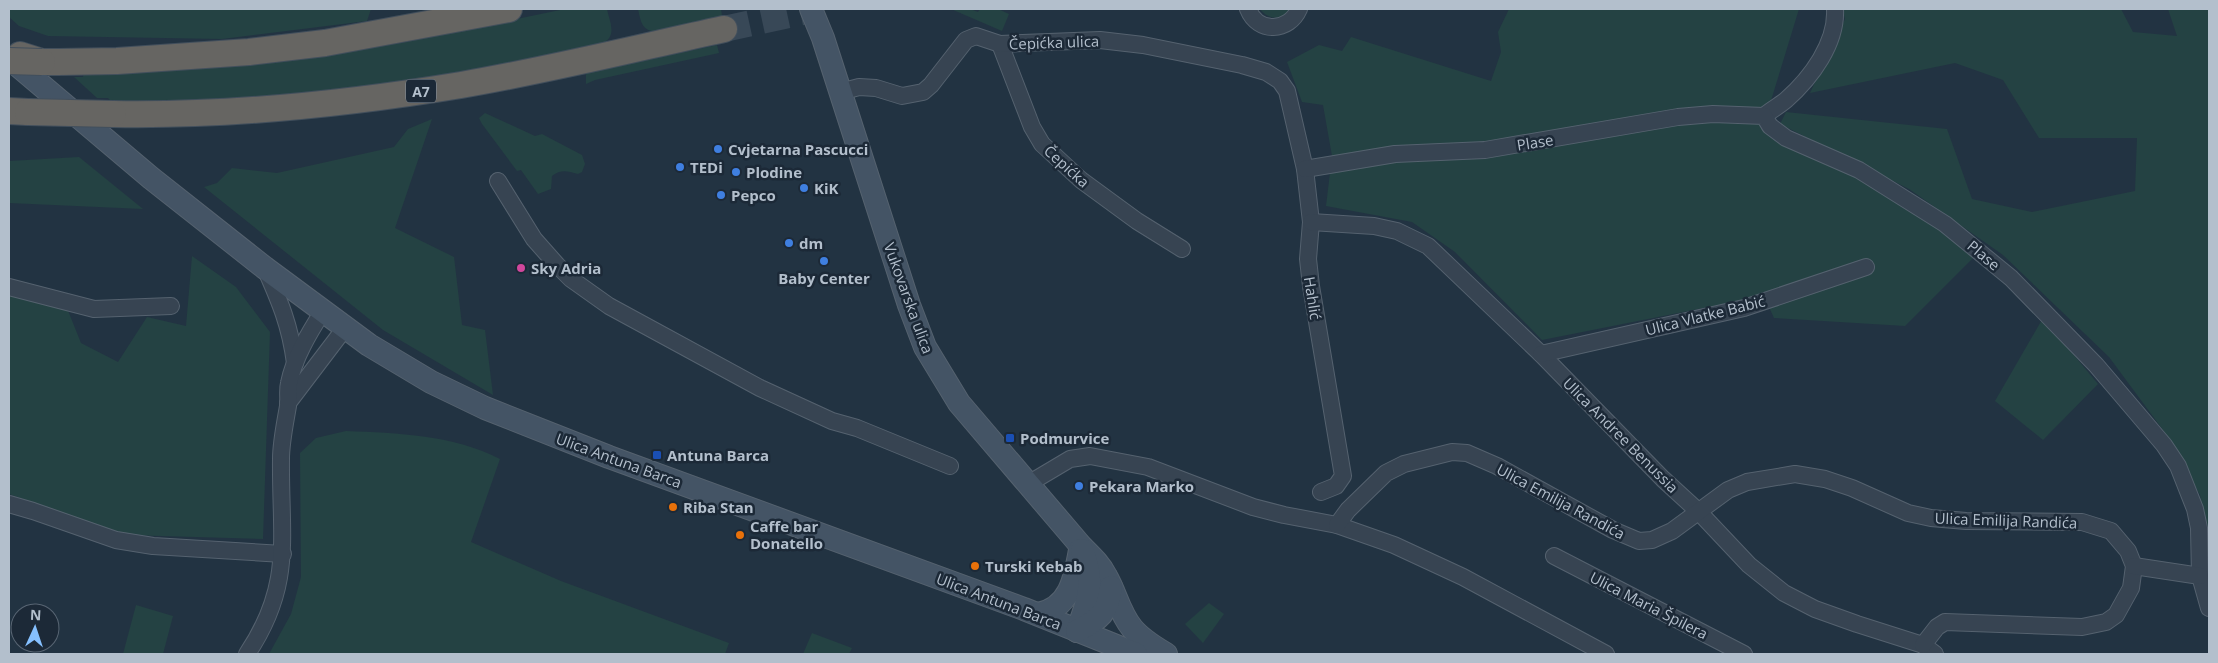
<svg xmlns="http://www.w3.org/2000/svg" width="2218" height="663" font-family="'Open Sans',sans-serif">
	<rect width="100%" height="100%" fill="#223342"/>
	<g fill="#244243">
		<path d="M9,9h362l-4,12 -145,18 -174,-3 -29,-10 -10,-9z"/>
		<path d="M565,9h42c2,11 10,25 -2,33 -80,18 -161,34 -243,45 -83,11 -167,15 -250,15l-4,-4h-11l-23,-21h9l1,-6 265,-20 52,-8z"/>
		<path d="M638,9h83l1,7 -4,1v3l-60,12c-16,-1 -17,-9 -20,-23z"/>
		<path d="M951,9h19l8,3 2,-3h18l11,5 -7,17z"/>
		<path d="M1260,9h30c-8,12 -22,11 -30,0z"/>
		<path d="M1509,9h290l-37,121 144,73 68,54 -69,69 -131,-8 -10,-22 -222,44 -87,-88 -43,-30 -86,-16 6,-50 -9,-51 -21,-3 -15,-40 32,-17 23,6 9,-14 140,44 10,-29 -3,-20z"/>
		<path d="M1842,9h279l12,23 44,4 -9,-27h41v550l-9,-64 -37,-65 -54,-73 -106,-102 -94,-66 -129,-65 6,-12 161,17 25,70 60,13 103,-21 2,-53h-98l-36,-58 -48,-17 -145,30 35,-74z"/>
		<path d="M717,45l2,8 -124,27 -9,4v-11z"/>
		<path d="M485,113l50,23 7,-2 40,21 3,9 -3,8 -4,2c-11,-3 -17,-5 -26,2l-1,13 -13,5 -17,-24 -4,1 -35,-47 -3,-6z"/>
		<path d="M432,119l-37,109 59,29 8,68 23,5 8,65 -110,-65 -179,-143 13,-4 15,-15 45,5 117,-26 14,-18z"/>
		<path d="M79,157l64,52 -134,-6v-42z"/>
		<path d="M192,256l44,31 34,45 -7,207 -137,-4 -117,-41v-202l58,16 14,35 37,19 29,-45 39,9z"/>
		<path d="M2043,318l55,66 -55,56 -48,-39z"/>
		<path d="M346,431c51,2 108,4 154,28l-29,83 90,39 168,62 -4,11h-456l22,-40 10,-37 -1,-124 16,-15z"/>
		<path d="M1209,603l15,11 -21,29 -18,-19z"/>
		<path d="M136,605l37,11 -10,38h-40z"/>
		<path d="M812,633l40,15 -3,6h-46z"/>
	</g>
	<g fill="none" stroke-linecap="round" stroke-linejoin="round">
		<path stroke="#384857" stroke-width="26" stroke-dasharray="26 13" stroke-linecap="butt" d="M724,29l92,-20"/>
		<g stroke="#55626f" stroke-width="18">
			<g id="minor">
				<path d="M1248,9c10,25 41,23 51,0"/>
				<path d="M1000,44l32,83 10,17 39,36 56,41 45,28"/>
				<path d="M840,92l19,-5 17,1 26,8 21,-4 8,-7 35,-45 10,-4 24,8 100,-4 43,5 99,20 24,7 14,9 7,10 18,78 6,53 -3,37 3,27 32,190 -7,10 -15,6"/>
				<path d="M1764,116c7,-6 15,-10 22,-16 25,-22 51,-57 49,-91"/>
				<path d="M1305,169l90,-15 90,-4 193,-33 35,-3 51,2 6,10 16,12 73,32 86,54 66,54 85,87 68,80 14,21 17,43 4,19 1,48 9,32"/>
				<path d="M498,181l36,58 23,26 14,14 38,27 151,82 72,33 25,7 93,38"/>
				<path d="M1311,222l63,4 23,5 31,15 113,108 122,125 36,33 50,53 35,28 31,16 42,15 66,21 12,9"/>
				<path d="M265,268c15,34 25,57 30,95"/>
				<path d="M9,287l85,22 77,-3"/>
				<path d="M1541,354l203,-46 122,-41"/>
				<path d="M288,403l57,-75"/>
				<path d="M1028,484l42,-25 20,-3 58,11 105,40 31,8 53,10 57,20 69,32 143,77"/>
				<path d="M9,504l24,7 83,29 37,6 130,8"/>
				<path d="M1337,525l11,-15 38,-37 18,-9 48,-12 15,1 30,13 116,64 26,11 13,-1 20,-9 56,-41 19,-8 48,-8 30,5 27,9 56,25 23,5 35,3 116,1 29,9 17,20 6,15 -3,22 -15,27 -10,7 -24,5 -137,-5 -8,5 -14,18"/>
				<path d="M1554,556l190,98"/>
				<path d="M2134,566l66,10"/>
				<path d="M247,654c47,-70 33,-117 34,-195 0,-17 4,-35 7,-53 1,-7 -1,-15 1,-23 5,-25 20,-50 34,-72"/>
			</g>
		</g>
		<g stroke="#55626f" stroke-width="24">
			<g id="secondary">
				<path d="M811,9l12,29 86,267 16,42 34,56 122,143c10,10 19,18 25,30 10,17 13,36 26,52 9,11 22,19 34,26"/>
				<path d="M9,58l142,120 114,90 104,77 62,37 54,26 124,49 415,152 112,45"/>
				<path d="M1038,614c32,-6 37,-36 42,-64"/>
				<path d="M1077,631c12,-31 18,-49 5,-81"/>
				<path d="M1077,631c23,-12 31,-18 34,-44"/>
			</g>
		</g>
		<g stroke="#424f5c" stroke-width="28">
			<g id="trunk">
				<path d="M20,55l22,7h16l59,-1 132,-9 76,-9 184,-34"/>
				<path d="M9,111l19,1"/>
				<path d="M113,114c117,2 233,-10 348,-29 88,-15 176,-37 263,-56"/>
			</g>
		</g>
		<use href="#minor" stroke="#374452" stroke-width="16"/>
		<use href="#secondary" stroke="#445465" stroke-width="22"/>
		<use href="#trunk" stroke="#666562" stroke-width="26"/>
		<g stroke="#424f5c" stroke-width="28" stroke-linecap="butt">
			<g id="trunk-bridge">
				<path d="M9,61l33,1"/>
				<path d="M28,112l85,2"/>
			</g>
		</g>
		<use href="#trunk-bridge" stroke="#666562" stroke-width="26"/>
	</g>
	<g fill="#3f7fe0" stroke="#1c2937" stroke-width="2">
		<circle cx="718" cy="149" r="5"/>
		<circle cx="680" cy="167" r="5"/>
		<circle cx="736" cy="172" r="5"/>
		<circle cx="804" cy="188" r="5"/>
		<circle cx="721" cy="195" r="5"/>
		<circle cx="789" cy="243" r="5"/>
		<circle cx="824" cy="261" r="5"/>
		<circle cx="1079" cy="486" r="5"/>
	</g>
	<circle fill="#d1479c" stroke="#1c2937" stroke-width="2" cx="521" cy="268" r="5"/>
	<g fill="#1a4fb4" stroke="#1c2937" stroke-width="2">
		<rect x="1005" y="433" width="10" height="10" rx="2.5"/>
		<rect x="652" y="450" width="10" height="10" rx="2.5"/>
	</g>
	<g fill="#e8710a" stroke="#1c2937" stroke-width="2">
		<circle cx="673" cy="507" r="5"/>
		<circle cx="740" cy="535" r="5"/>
		<circle cx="975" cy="566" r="5"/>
	</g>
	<g text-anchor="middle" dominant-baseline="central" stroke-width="5" stroke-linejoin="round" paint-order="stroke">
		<rect fill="#1c2937" stroke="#86929f" stroke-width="1" x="406" y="79.5" width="30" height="23" rx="4"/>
		<g font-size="14" font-weight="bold" fill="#b3bfcc">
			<text x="421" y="91">A7</text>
		</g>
		<g font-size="15" fill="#b3bfcc" stroke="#1c2937">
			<text transform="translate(1054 42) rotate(-2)">Čepićka ulica</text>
			<text transform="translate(1535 142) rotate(-9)">Plase</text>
			<text transform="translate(1067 166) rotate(42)">Čepićka</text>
			<text transform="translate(1984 255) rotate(40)">Plase</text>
			<text transform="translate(909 298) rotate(70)">Vukovarska ulica</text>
			<text transform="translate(1313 298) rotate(81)">Hahlić</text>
			<text transform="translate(1705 315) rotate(-14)">Ulica Vlatke Babić</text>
			<text transform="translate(1621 435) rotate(45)">Ulica Andree Benussia</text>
			<text transform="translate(619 460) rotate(20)">Ulica Antuna Barca</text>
			<text transform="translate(1561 501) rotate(28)">Ulica Emilija Randića</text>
			<text transform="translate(2006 520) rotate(2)">Ulica Emilija Randića</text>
			<text transform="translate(999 601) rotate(21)">Ulica Antuna Barca</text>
			<text transform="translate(1649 605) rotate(27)">Ulica Maria Špilera</text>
		</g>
		<g font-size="15" font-weight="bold" fill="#b3bfcc" stroke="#1c2937" text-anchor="start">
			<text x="728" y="149">Cvjetarna Pascucci</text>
			<text x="690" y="167">TEDi</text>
			<text x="746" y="172">Plodine</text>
			<text x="814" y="188">KiK</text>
			<text x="731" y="195">Pepco</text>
			<text x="799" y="243">dm</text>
			<text x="531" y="268">Sky Adria</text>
			<text x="824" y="278" text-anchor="middle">Baby Center</text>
			<text x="1020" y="438">Podmurvice</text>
			<text x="667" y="455">Antuna Barca</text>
			<text x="1089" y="486">Pekara Marko</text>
			<text x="683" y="507">Riba Stan</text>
			<text x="750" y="526">Caffe bar<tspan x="750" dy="17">Donatello</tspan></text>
			<text x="985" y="566">Turski Kebab</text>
		</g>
	</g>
	<rect width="2218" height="663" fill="none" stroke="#b3bfcc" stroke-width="20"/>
	<g transform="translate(35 628) rotate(3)"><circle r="24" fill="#1c2937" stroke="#586573"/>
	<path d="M0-4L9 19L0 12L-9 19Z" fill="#85c0ff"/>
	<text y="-8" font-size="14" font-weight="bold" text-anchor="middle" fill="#b3bfcc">N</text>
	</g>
</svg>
